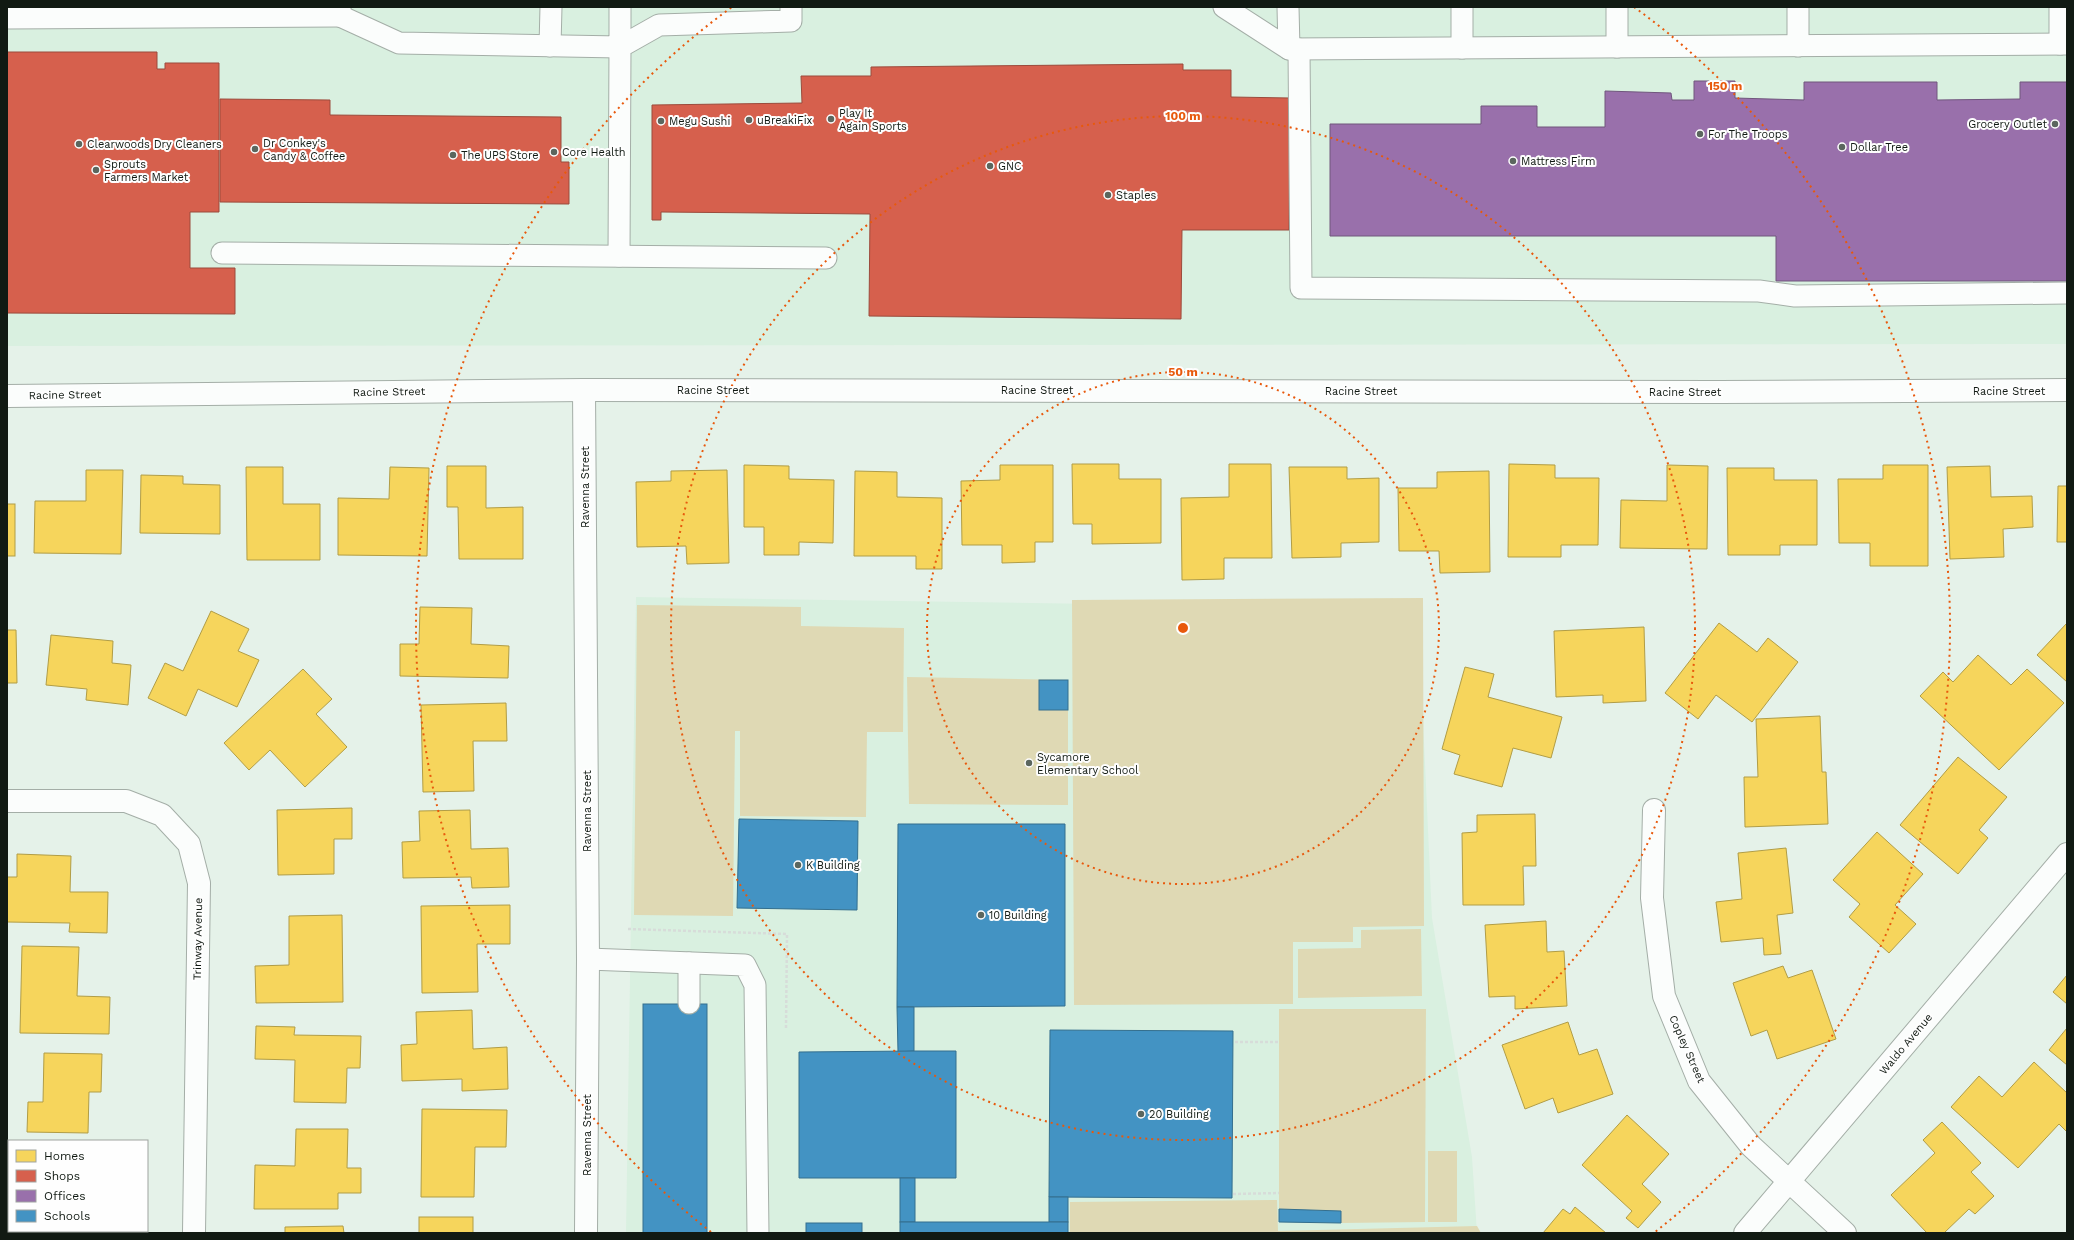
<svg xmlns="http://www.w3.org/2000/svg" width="2074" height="1240" font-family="'Work Sans',sans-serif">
	<rect width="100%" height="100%" fill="#e5f2e9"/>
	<g fill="#d9f0e0">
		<path d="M7,7h2060v337l-2060,2z"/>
		<path d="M636,597l782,12 14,309 40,239 5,76h-851z"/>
	</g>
	<g fill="#dfd9b4">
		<path d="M1423,598l1,328 -71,1v15h-60v62l-219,1 -2,-405z"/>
		<path d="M637,605l164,2v19l103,2 -1,104h-36l-1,85 -126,-1v-85h-5l-2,185 -99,-1z"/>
		<path d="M907,677l161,3v125l-159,-1z"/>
		<path d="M1421,929l1,67 -124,2v-49l63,-1v-18z"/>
		<path d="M1279,1009h147l-1,213 -84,1 -62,-1z"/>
		<rect x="1428" y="1151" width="29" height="71"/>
		<path d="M1277,1200l1,31 199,-5 4,7h-411v-31z"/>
	</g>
	<g fill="#f6d55c" stroke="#b19d46">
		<path d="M1072,464h47v15h42v64l-69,1v-20h-19z"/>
		<path d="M1229,464h42l1,94h-48v21l-42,1 -1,-82 48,-1z"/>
		<path d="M1509,464l46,1v13h44l-1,67h-37v12h-53z"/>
		<path d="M744,465l45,1v13l45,1 -1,63 -34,-1v13h-35v-28h-20z"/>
		<path d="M1000,465h53v77h-18v20l-33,1v-18h-40l-1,-64 39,-1z"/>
		<path d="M1667,465l41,1 -1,83 -87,-1 1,-48 46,1z"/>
		<path d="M1883,465h45v101h-58v-23h-31l-1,-64h45z"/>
		<path d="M447,466h39v42l37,-1v52h-64l-1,-52h-11z"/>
		<path d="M1990,466l1,31 41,-1 1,31 -30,2 1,28 -54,2 -3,-92z"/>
		<path d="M246,467h37v37h37v56h-73z"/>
		<path d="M390,467l39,1 -2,88 -89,-1v-57l51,1z"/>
		<path d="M1289,467h58v12l32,-1v64l-38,1v14l-49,1z"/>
		<path d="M1727,468h47v12h43v65h-37v10h-52z"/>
		<path d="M86,470h37l-2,84 -87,-1 1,-52h51z"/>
		<path d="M727,470l2,93 -42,1 -1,-18 -49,1 -1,-65 35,-1v-10z"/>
		<path d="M855,471l42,1v25l45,1v71h-26v-13h-62z"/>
		<path d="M1489,471l1,101 -50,1 -1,-22h-40l-1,-63h39v-16z"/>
		<path d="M141,475l42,1v8l37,1v49l-80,-1z"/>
		<path d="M2058,486h9v56h-10z"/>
		<rect x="7" y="504" width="8" height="52"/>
		<path d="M420,607l52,1 -1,36 38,2 -1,32 -108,-2v-32h19z"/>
		<path d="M211,611l38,18 -11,22 21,9 -22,47 -39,-18 -12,27 -38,-18 17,-35 18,8z"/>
		<path d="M1719,623l38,29 11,-14 30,24 -46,60 -36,-27 -18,24 -33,-26z"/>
		<path d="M2067,623v59l-30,-27z"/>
		<path d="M1644,627l2,74 -43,2v-8l-47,2 -2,-66z"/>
		<path d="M7,630h9l1,53h-10z"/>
		<path d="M51,635l62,6 -1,22 19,2 -3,40 -42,-5 1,-11 -41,-4z"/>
		<path d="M1978,655l33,30 16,-16 37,34 -65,67 -79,-74 23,-24 10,10z"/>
		<path d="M1465,667l29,7 -6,23 74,20 -11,41 -38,-10 -11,39 -48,-13 6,-19 -18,-6z"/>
		<path d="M303,669l29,30 -16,15 31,33 -42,40 -35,-37 -21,20 -25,-27z"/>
		<path d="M506,703l1,38h-34l1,50 -51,1 -2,-87z"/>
		<path d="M1820,716l2,56h4l2,52 -83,3 -1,-50h14l-2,-58z"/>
		<path d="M1958,757l49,40 -28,33 9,8 -30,36 -58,-49z"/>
		<path d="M352,808v31h-18v35l-56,1 -1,-65z"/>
		<path d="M470,810l1,39 37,-1 1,39 -37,1 -1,-11 -68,1 -1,-36 18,-1 -1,-30z"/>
		<path d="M1535,814l1,52h-13l1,39h-61l-1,-72 15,-1v-17z"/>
		<path d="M1877,832l46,42 -28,31 21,19 -27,29 -40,-36 11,-13 -27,-24z"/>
		<path d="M1786,848l7,65 -16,2 4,39 -17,1 -1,-17 -42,4 -5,-40 26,-3 -4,-46z"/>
		<path d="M17,854l54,2 -1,36h38l-1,41 -38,-1 1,-9 -63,-1v-45h10z"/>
		<path d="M510,905v39h-33l1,48 -56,1 -1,-87z"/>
		<path d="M342,915l1,87 -87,1 -1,-37 34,-1v-49z"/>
		<path d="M1546,921l1,31 17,-1 3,55 -52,3v-13l-26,1 -4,-72z"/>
		<path d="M22,946l57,1 -2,49 33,1 -1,37 -89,-1z"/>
		<path d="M1783,966l5,12 24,-8 24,69 -59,20 -10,-29 -16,6 -18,-53z"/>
		<path d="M2067,975v29l-14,-12z"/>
		<path d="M472,1010l1,39 34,-2 1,42 -46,2v-12l-60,2 -1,-36 16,-1 -1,-32z"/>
		<path d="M1568,1022l11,33 18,-6 16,45 -55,19 -5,-15 -28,11 -23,-64z"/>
		<path d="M256,1026l39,1 -1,8 67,1 -1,32h-13l-1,35 -52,-1 1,-42 -40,-1z"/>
		<path d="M2067,1028v37l-18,-15z"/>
		<path d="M44,1053l58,1 -1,38h-12l-1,41 -61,-1 1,-30h15z"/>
		<path d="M2034,1062l33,31v39l-8,-8 -41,44 -67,-61 28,-31 23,21z"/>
		<path d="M422,1109l85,1 -1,37h-31l-1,50h-53z"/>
		<path d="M1627,1115l42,39 -27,30 19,18 -23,26 -12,-10 6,-7 -50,-46z"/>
		<path d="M1942,1122l39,41 -10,9 23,24 -19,18 -6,-5 -25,24h-17l-36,-38 44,-42 -12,-13z"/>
		<path d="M296,1129h52l-1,39h14v25h-23v16h-84l1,-44 40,1z"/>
		<path d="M1575,1207l31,26h-63l20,-24 7,5z"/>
		<rect x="419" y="1217" width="54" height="16"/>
		<path d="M343,1226l1,7h-59v-6z"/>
	</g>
	<g fill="#d6604d" stroke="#9b4b3c">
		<path d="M7,52h150v17h8v-6h54v149h-29v56h45v46l-228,-1z"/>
		<path d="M1183,64v6h48v27l59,1 -1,132h-107l-1,89 -312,-3 1,-102 -209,-2v8h-9v-115l150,-2 -1,-27h70v-9z"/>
		<path d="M220,99l110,1v15l231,2v45h8v42l-349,-2z"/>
	</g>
	<path fill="#9970ab" stroke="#70567d" d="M1694,81h41v17l69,2v-18h133v18l83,-1v-17h47v199h-291v-45h-446v-112h151v-18h56v21h68v-36l66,2 1,7h22z"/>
	<g fill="#4393c3" stroke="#346f8e">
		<rect x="1039" y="680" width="29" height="30"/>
		<path d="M739,819l119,2 -1,89 -120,-2z"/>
		<path d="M898,824h167v182l-168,1z"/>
		<rect x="643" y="1004" width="64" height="229"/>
		<path d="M897,1007h17v44l-16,1z"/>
		<path d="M1050,1030l183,1 -1,167 -183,-1z"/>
		<path d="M914,1051h42v127h-157v-126z"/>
		<rect x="900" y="1178" width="15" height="44"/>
		<rect x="1049" y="1197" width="19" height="25"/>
		<path d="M1279,1209l62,2v12l-62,-1z"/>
		<rect x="900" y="1222" width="168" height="11"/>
		<rect x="806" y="1223" width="56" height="10"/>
	</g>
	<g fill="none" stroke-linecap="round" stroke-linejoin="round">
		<g stroke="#a4aea7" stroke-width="23">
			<g id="service">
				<path d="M1224,7l65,42 778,-5"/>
				<path d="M1288,7l1,42"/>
				<path d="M1462,7v41"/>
				<path d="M1617,7v40"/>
				<path d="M1798,7v39"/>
				<path d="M340,16l59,27 221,4v-40"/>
				<path d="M7,18l333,-2v-9"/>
				<path d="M2060,44v-37"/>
				<path d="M550,46l1,-39"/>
				<path d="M1299,49l2,239 458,3 36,5 272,-3"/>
				<path d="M222,253l604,5"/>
				<path d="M619,256l1,-209 39,-22 132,-4v-14"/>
				<path d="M588,959l157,6 10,20 3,248"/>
				<path d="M689,963v40"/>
			</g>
		</g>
		<g stroke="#a4aea7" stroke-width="24">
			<g id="minor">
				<path d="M584,390l4,569 -2,274"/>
				<path d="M7,396l577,-6 1135,2 348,-2"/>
				<path d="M7,801h119l36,14 27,29 10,39 -5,350"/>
				<path d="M1654,810l-2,88 12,98 35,85 52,65 94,87"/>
				<path d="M1745,1233l322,-379"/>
			</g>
		</g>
		<g stroke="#d7dcd9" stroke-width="2.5" stroke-dasharray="3 2" stroke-linecap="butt">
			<path d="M628,929l159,5 -1,94"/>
			<path d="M1235,1042h44"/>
			<path d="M1233,1194l46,-1"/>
		</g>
		<use href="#service" stroke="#fbfdfc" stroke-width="21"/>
		<use href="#minor" stroke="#fbfdfc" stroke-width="22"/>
	</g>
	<g fill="none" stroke="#e8590c" stroke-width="2" stroke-dasharray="2 4">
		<circle cx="1183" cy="628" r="256"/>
		<circle cx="1183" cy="628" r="512"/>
		<path d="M711 1232A767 767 0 0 1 732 7M1634 7A767 767 0 0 1 1655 1232"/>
	</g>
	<g fill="#5b665e" stroke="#fefefe" stroke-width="1.5">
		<circle cx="831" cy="119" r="4"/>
		<circle cx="749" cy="120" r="4"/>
		<circle cx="661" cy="121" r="4"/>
		<circle cx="2055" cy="124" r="4"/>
		<circle cx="1700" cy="134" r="4"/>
		<circle cx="79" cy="144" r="4"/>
		<circle cx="1842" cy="147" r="4"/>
		<circle cx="255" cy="149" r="4"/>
		<circle cx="554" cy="152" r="4"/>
		<circle cx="453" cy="155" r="4"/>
		<circle cx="1513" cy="161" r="4"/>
		<circle cx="990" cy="166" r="4"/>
		<circle cx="96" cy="170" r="4"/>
		<circle cx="1108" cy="195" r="4"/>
		<circle cx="1029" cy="763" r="4"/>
		<circle cx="798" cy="865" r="4"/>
		<circle cx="981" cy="915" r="4"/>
		<circle cx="1141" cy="1114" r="4"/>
	</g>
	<g text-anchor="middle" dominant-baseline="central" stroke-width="4" stroke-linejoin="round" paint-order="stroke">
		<g font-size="11" fill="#111a13" stroke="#fefefe" text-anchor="start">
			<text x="839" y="113">Play It<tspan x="839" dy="13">Again Sports</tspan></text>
			<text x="757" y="120">uBreakiFix</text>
			<text x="669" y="121">Megu Sushi</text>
			<text x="2047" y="124" text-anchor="end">Grocery Outlet</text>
			<text x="1708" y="134">For The Troops</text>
			<text x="263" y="143">Dr Conkey's<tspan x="263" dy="13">Candy &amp; Coffee</tspan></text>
			<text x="87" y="144">Clearwoods Dry Cleaners</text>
			<text x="1850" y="147">Dollar Tree</text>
			<text x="562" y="152">Core Health</text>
			<text x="461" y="155">The UPS Store</text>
			<text x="1521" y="161">Mattress Firm</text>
			<text x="104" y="164">Sprouts<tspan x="104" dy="13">Farmers Market</tspan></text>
			<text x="998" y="166">GNC</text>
			<text x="1116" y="195">Staples</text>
			<text x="1037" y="757">Sycamore<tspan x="1037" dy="13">Elementary School</tspan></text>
			<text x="806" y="865">K Building</text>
			<text x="989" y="915">10 Building</text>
			<text x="1149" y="1114">20 Building</text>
		</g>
		<g font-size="11" fill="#111a13" stroke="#fefefe">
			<text x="713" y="390">Racine Street</text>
			<text x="1037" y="390">Racine Street</text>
			<text x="1361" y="391">Racine Street</text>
			<text x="2009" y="391">Racine Street</text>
			<text transform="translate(389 392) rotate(-1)">Racine Street</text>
			<text x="1685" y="392">Racine Street</text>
			<text transform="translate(65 395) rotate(-1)">Racine Street</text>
			<text transform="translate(585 487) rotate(-90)">Ravenna Street</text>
			<text transform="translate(587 811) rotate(-90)">Ravenna Street</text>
			<text transform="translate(198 939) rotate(-89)">Trinway Avenue</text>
			<text transform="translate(1906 1044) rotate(-50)">Waldo Avenue</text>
			<text transform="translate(1687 1049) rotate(66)">Copley Street</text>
			<text transform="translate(587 1135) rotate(-90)">Ravenna Street</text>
		</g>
	</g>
	<circle cx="1183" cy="628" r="6" fill="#e8590c" stroke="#fefefe" stroke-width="2"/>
	<g font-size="12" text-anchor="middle" font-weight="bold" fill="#e8590c" stroke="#fefefe" stroke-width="4" stroke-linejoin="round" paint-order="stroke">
		<text x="1725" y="90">150 m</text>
		<text x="1183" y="120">100 m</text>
		<text x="1183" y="376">50 m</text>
	</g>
	<rect width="2074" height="1240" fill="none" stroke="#111a13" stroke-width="16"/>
	<rect x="8" y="1140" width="140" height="92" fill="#fefefe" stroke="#9fa3a0"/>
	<rect x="16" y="1150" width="20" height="12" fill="#f6d55c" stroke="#9fa3a0"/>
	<text x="44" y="1160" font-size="12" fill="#111a13">Homes</text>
	<rect x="16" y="1170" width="20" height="12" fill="#d6604d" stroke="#9fa3a0"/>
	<text x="44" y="1180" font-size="12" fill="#111a13">Shops</text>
	<rect x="16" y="1190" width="20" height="12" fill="#9970ab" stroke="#9fa3a0"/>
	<text x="44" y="1200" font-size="12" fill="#111a13">Offices</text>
	<rect x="16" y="1210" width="20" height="12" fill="#4393c3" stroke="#9fa3a0"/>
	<text x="44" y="1220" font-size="12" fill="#111a13">Schools</text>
</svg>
